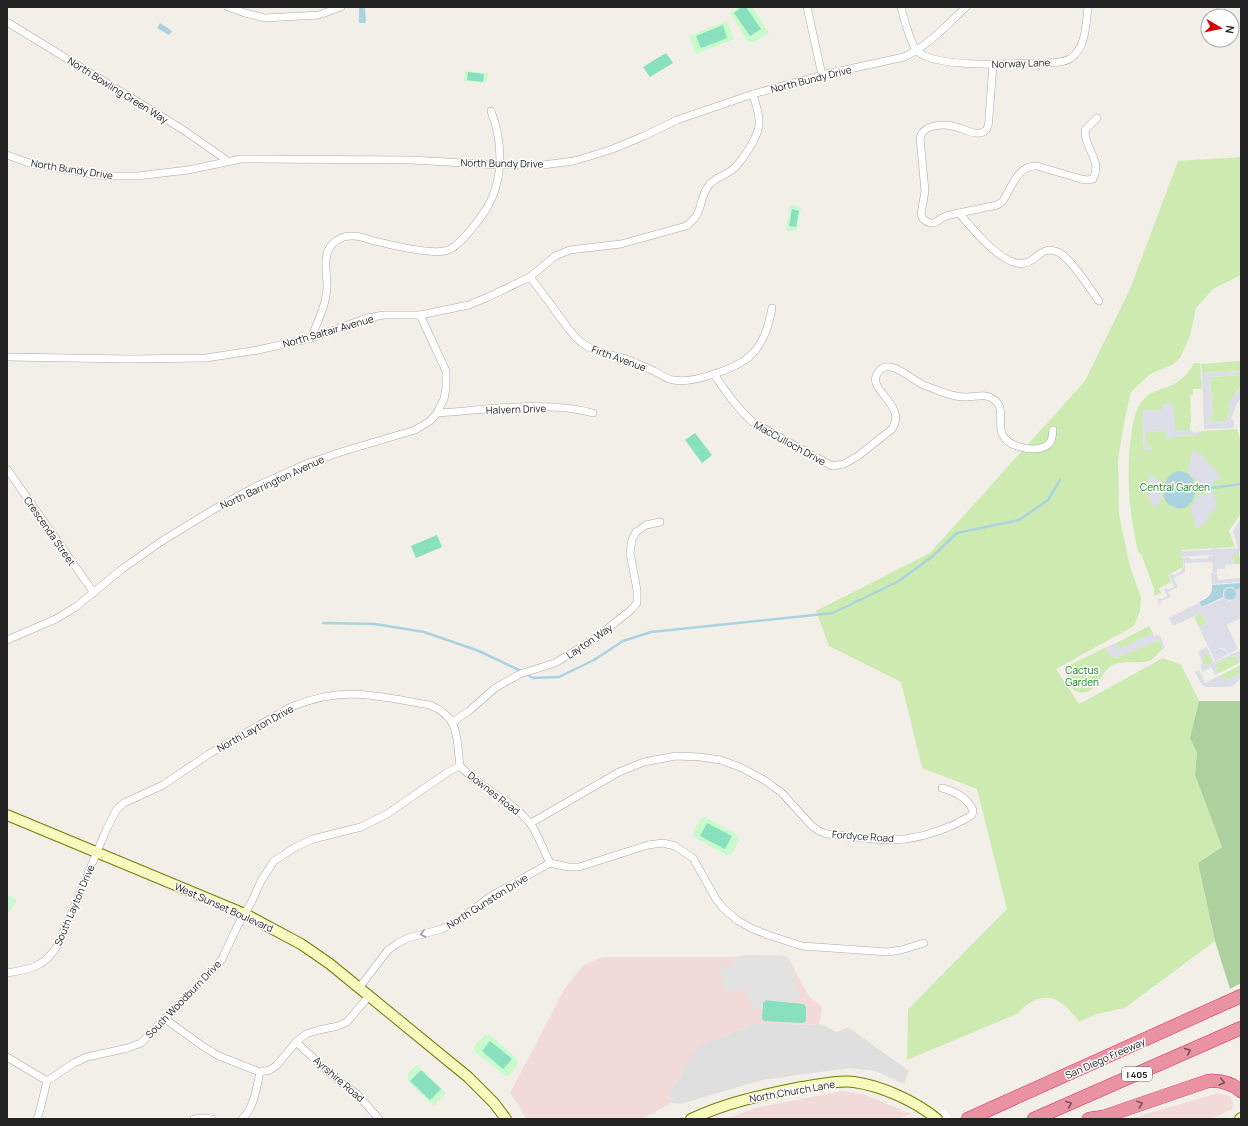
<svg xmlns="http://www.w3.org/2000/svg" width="1248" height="1126" font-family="Manrope,sans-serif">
	<rect width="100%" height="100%" fill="#f2efe9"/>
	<path fill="#e0dfdf" d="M757,1023l62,2 6,1 11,6 12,-5 61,44 -5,13 -28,-13 -26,-3 -88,12 -82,24 -9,-1 -2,-9 29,-48z"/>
	<g fill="#f2dad9">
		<path d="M749,955l38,1 22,40 13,11 -3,18 -62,-2 -59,23 -29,48 2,9 -29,16h-116l-8,-15 -8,-11 55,-105 18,-22 19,-9h130z"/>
		<path d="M842,1091l24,4 45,19 -12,5h-173l29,-11z"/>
		<path d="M1219,1093l11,3 3,7 -1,6 -20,10h-84z"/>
	</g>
	<g fill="#cdebb0">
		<path d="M1241,157v118l-28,14 -17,19 -6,28 -10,22 -8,7 -22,9 -19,18 -5,21 -8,46 1,55 11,53 11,30 -1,14 -6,15 -78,43 23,35 84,-46 18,7 18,36 -9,37 7,15 -2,22 27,72 -24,16 17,78 -85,63 -6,4 -27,6 -18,8c-18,-27 -39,-34 -62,-8l-110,46 1,-51 99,-100 -30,-120 -55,-21 -21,-86 -72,-36 -13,-35 114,-58 155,-172 45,-92 48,-128z"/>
		<path d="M1240,361l1,3v7l-39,2 -1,-9z"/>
		<path d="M1194,363h6l2,26h-9v6l-3,1 1,27h-1v7h-15l-13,-20 -20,1 2,39h8l-6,-3v-15l20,-1 1,8h5v-3l29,-1v-4h1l35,-2 4,12v72l-12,18 6,16 -53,3 -2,2v5h3v10l-15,8 3,7 -12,6 2,5 -7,3v-7l-12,-33 -4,-5c-9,-38 -12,-76 -7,-115 2,-14 4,-29 15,-39 7,-6 16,-8 24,-11 11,-5 19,-13 24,-23z"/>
		<path d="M1241,375v13l-5,4 -9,14 3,1 -4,15 -18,-1 -1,-3 6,-1 -3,-40z"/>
		<path d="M1233,554h6l2,10h-7z"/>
		<path d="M1201,613l5,11 -7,3 -5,-10z"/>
		<path d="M1149,626l4,7 -34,17 -3,-7z"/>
		<path d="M1159,640l4,9c-5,3 -8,10 -14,12 -11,3 -25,-1 -36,4 -14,7 -17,34 -37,26 -10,-5 -9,-16 -10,-24l40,-20 4,10 4,-2 2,3z"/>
		<path d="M1208,653l5,10 -7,3 -5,-10z"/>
		<path d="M1235,655l4,8 -20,10 -4,-9z"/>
		<path d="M1241,665v8l-17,9 -3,-7z"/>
	</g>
	<path fill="#add19e" d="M1199,701h42v282l-11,6 -15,-48 -17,-78 24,-16 -27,-72 2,-22 -7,-15z"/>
	<g fill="#c8facc">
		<path d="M740,7h12l17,26 -15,9h-6l-18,-29z"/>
		<path d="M727,21l7,18 -38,15 -7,-18z"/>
		<path d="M465,71l23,2 -2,10 -22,-2z"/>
		<path d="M790,205l11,2 -4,24 -11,-1z"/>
		<path d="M705,817l32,18 2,6 -7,13 -6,1 -32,-18 -1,-4 8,-15z"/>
		<path d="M7,895l10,5 -10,15z"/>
		<path d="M485,1035h5l27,24 1,5 -9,12 -5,-1 -29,-23 -1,-5z"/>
		<path d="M417,1065l29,28 -13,13 -25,-25v-8z"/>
	</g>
	<g fill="#88e0be">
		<path d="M742,7h4l15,22 -11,7 -16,-23z"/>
		<path d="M723,25l4,13 -26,10 -5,-12z"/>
		<path d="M666,53l7,10 -23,14 -7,-10z"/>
		<path d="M468,72l16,2 -1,8 -16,-2z"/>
		<path d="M792,209l7,2 -3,16 -7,-1z"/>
		<path d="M695,433l17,22 -10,8 -17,-23z"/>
		<path d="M437,535l5,12 -26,11 -5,-12z"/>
		<path d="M707,823l25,13 -7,13 -25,-13z"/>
		<path d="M766,1000l38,4 2,3v14l-3,2 -39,-2 -2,-2 1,-16z"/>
		<path d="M490,1041l22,18 -9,10 -21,-18z"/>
		<path d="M421,1070l20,19 -11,11 -20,-19z"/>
	</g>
	<path fill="#e2e2e2" d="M749,955l38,1 8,23 1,11 4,1v8h-5l-1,4 -28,-3 -3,3v6h-9l-11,-20 -19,1 -4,-22 13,-2 -1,-9z"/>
	<g fill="#dddde8" fill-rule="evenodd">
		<path d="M1241,371v4l-31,2 3,40 -5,1v3l18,1 4,-15 -3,-1 6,-10 8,-8v10l-5,7 -5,14 3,1v8l-30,1 -2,-56z"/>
		<path d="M1162,404h11l2,26h15l4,3 7,-2v4l-29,1v3h-6v-8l-20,1v14h6v4h-8l-2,-40h20z"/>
		<path d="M1192,450l11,5 1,4 12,10 4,10 -7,3v4l-8,-1 -1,-2 -7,1 -2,-5 -7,-6z"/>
		<path d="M1150,475l11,6 -2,11 3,10 -10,5 -5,-14v-6z"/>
		<path d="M1213,491l4,16 -4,5 -4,2v4l-3,4 -10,7 -6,-23 5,-4 3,-8 7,1 1,-3z"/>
		<path d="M1241,519v29l-2,6h-6l1,10 -9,1v4h-8v4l-4,1h4l1,6 23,-2v40l-14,7 11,24 -9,5 -3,-5 -6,-1 -5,2 -2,1 7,-2 6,1 2,4 -13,7 -16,-34 7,-3 -5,-11 -28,13 -4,-8 30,-15 3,5 21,-10 -1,-4 2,-5 5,-2 7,2 5,-2 -1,-5 -28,2 -1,-11h2l-1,-11 -27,1v9l-11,6 4,9 -10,5 3,5 -10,4 1,2 -3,1 -2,-5 3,-1 1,1 6,-3 -3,-7 3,-1 1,2 6,-3 -5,-12 4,-1 1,1 8,-4 -1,-2 3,-2 -1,-9 7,-1v2l18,-1 1,-2h3l-1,-4v3l-31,2v-6l31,-1v-3h5l1,2 21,-1 -5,-17zM1231,588l3,2 -2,10 -3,1 -3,-2 -3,-5 2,-4z"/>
		<path d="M1153,633l1,4 3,-2 3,1 5,12 -2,1 -4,-9 -43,18 -2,-3 -4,2 -4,-10 10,-4 3,6z"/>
		<path d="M1207,647l7,15 25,-11 2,3v8l-2,1 -4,-8 -20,9 4,9 -4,2 -4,-8 -8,5 -3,-7 3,-2 -5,-11zM1208,653l5,10 -7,3 -4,-10z"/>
		<path d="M1199,670l6,13 16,-8 3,6 17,-8v5l-6,6 -5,3h-23l-5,-2 -7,-13z"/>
	</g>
	<g fill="#aad3df">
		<path d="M359,8h6l1,15h-7z"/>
		<path d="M160,23l12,8 -3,4 -12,-7z"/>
		<path d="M1174,472c30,-7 26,45 0,35 -17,-6 -12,-27 0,-35z"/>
		<path d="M1240,583v5l-4,2 -4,-3h-5l-4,4v6l-21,10 -3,-5c9,-4 14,-7 13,-17z"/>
		<circle cx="1230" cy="594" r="6"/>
	</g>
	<path fill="#fff" d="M945,1109l7,10h-27z"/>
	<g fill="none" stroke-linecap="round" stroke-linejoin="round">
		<g stroke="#aad3df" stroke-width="2.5">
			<path d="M1195,489l24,-2 22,-3"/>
			<path d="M323,623l52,1 49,8 55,19 42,20"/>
			<path d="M526,674l7,4 26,-1 35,-17 29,-19 28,-9 182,-19 66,-32 34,-25 24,-23 62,-13 29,-20 12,-20"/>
		</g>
		<g stroke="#a9a9a9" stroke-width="8">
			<g id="street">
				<path d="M228,7l17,6 20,5 54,-3 22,-8"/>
				<path d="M807,7l15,68"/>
				<path d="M901,7c2,9 11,41 17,45 20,16 91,12 117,11 11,0 28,1 36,-5 15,-10 15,-35 17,-51"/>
				<path d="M1221,7v9"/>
				<path d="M7,22l175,107 46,32"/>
				<path d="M993,65l-4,52c0,4 0,9 -3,13 -8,8 -21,-1 -30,-3 -9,-3 -27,-3 -33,5 -2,2 -2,4 -3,6l5,53 -4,23 2,5c12,9 13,1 23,-3 4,-1 9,-2 13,-3 13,15 44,55 66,50 12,-2 16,-18 33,-11 13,6 32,37 41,49"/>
				<path d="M7,155l25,9 73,12h32l51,-6 53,-11 170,1 88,5h44l31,-4 36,-11 34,-14 33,-16 76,-26 69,-19 82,-18c24,-11 43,-32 62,-50"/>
				<path d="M959,213l38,-8 5,-3c10,-14 15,-37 35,-36l44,13 6,1 6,-1c10,-20 -9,-29 -8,-49l12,-12"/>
				<path d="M530,277c10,13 20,26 29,39 7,9 13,19 22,26 13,11 31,12 48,18 8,3 16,7 25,11 6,3 12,8 19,9 19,4 68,-12 81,-28 11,-13 15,-28 18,-44"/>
				<path d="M311,338c5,-12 11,-25 14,-37 1,-5 2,-10 2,-15 0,-15 -6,-35 9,-45 11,-8 23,-5 35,-1 16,4 63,16 77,10 12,-4 32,-31 39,-42 17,-29 16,-66 4,-97"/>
				<path d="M7,357l123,2 76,-1 52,-8 53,-12 56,-20 17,-3h36l49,-10 19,-8 42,-20 25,-21 15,-6 51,-6 65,-18c19,-13 11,-25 23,-41 5,-7 15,-9 23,-15 9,-7 27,-34 27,-46 1,-10 -4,-21 -6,-30"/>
				<path d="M714,374c11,17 24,36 40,49l78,43 12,-2 14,-8 34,-27c17,-26 -31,-40 -12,-59 12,-12 33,12 46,16 12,4 27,12 41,11 9,0 18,-4 26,2 19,12 -8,38 27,48 7,2 17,3 24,0 8,-3 8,-9 9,-17"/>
				<path d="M437,413c49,-3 109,-13 156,0"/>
				<path d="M7,469l87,124"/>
				<path d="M7,640l49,-21 21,-13 45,-37 40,-28 54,-33 39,-21 51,-23 35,-12 74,-22 15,-9 7,-8 7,-14 2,-11v-17l-26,-56"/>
				<path d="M452,722l17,-11 26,-23 25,-14 35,-11 38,-23 38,-30 6,-7v-13l-7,-37 2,-13 4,-8 10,-7 14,-3"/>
				<path d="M460,766c20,22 50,33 69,56 8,9 15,30 21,41"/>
				<path d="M531,823l88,-51 25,-10 32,-6 24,1 21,3 21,8 22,12 17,12 31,34 7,5 8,3c26,2 53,8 78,5 23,-3 47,-12 67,-24l1,-5c-6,-12 -19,-19 -31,-22"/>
				<path d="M7,973c25,-4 37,-6 51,-28l49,-117 10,-19 7,-6 39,-18 46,-31 82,-47c19,-8 42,-13 63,-13 26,1 51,7 76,11 31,13 26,33 30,61"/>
				<path d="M359,988l29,-38 10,-7 10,-5 34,-9 17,-9 32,-24 59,-33 18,4h11l69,-22 15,-2 12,3 18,12 23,41 7,9 14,12 12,7 19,8 34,11 86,6 13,-2 23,-7"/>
				<path d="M165,1019l39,28 15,9 41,16 10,-2 7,-5 19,-23 10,-8 13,-4 19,-4 9,-4 22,-26"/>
				<path d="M296,1042l39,36 22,16 22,25"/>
				<path d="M7,1057l40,24"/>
				<path d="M37,1119l3,-9 7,-29 27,-18 13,-6 41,-9 13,-5 73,-74 8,-10 16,-34 14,-24 9,-20 13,-20 20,-13 19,-9 48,-12 26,-13 61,-42 12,-6"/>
				<path d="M194,1119l11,-1 7,1"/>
				<path d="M242,1119c13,-13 14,-30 18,-47"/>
			</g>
		</g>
		<g stroke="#707d05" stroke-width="12">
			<g id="secondary">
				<path d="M7,815l238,99 56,30 29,20 138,113 26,26 12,16"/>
				<path d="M691,1119c37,-17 71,-24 111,-32 13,-2 39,-7 52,-5 28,4 61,19 83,37"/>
				<path d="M1240,1119l1,-1"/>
			</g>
		</g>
		<g stroke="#dc2a67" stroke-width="14">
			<g id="highway">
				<path d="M968,1119l273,-123"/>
				<path d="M1034,1119l207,-91"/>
				<path d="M1089,1119l14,-2 105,-36c12,-1 23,2 33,10"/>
			</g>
		</g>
		<use href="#street" stroke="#fff" stroke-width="7"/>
		<use href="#secondary" stroke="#f7fabf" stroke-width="10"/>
		<use href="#highway" stroke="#e892a2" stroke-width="13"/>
	</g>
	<defs><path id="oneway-chevron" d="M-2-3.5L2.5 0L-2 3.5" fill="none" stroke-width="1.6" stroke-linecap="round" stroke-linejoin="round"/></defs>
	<use stroke="#9c9c9c" href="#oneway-chevron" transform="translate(423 934) rotate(166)"/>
	<g stroke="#7b545c">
		<use href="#oneway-chevron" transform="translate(1188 1051) rotate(-24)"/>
		<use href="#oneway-chevron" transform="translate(1222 1082) rotate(11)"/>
		<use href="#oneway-chevron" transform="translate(1069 1104) rotate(-23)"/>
		<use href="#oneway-chevron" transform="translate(1140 1104) rotate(-19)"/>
	</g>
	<g text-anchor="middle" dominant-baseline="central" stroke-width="3" stroke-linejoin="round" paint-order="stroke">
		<rect fill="#fff" stroke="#646464" stroke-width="1" x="1122" y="1067" width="30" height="14" rx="3"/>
		<g font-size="9" font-weight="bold" fill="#222">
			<text x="1137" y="1074">I 405</text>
		</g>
		<g font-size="10" fill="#222" stroke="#fff">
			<text transform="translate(1021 63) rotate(-2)">Norway Lane</text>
			<text transform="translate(811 79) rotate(-14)">North Bundy Drive</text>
			<text transform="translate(118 90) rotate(32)">North Bowling Green Way</text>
			<text transform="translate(502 163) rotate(1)">North Bundy Drive</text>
			<text transform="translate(72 169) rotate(9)">North Bundy Drive</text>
			<text transform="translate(328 331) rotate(-16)">North Saltair Avenue</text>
			<text transform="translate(619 358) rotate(20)">Firth Avenue</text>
			<text transform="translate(516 409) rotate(-2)">Halvern Drive</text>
			<text transform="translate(790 443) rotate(29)">MacCulloch Drive</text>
			<text transform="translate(272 482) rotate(-25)">North Barrington Avenue</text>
			<text transform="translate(50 531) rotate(55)">Crescenda Street</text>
			<text transform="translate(589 641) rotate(-34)">Layton Way</text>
			<text transform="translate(255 728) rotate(-29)">North Layton Drive</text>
			<text transform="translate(494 793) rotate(38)">Downes Road</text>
			<text transform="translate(863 836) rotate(4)">Fordyce Road</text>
			<text transform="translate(487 901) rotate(-32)">North Gunston Drive</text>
			<text transform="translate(74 905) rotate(-67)">South Layton Drive</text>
			<text transform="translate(224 907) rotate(24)">West Sunset Boulevard</text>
			<text transform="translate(183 999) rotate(-46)">South Woodburn Drive</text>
			<text transform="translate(1105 1058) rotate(-24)">San Diego Freeway</text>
			<text transform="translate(339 1079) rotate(41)">Ayrshire Road</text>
			<text transform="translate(792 1091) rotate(-10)">North Church Lane</text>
		</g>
		<g font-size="10" fill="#0c8416" stroke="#fff">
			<text x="1175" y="487">Central Garden</text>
			<text x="1082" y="670">Cactus<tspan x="1082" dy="12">Garden</tspan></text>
		</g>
	</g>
	<rect width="1248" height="1126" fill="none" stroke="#222222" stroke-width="16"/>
	<g transform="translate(1220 28) rotate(99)"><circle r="19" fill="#ffffff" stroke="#a7a7a7"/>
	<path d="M0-3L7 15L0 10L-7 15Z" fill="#d40000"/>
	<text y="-6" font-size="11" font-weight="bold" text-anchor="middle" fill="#222222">N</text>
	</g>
</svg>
